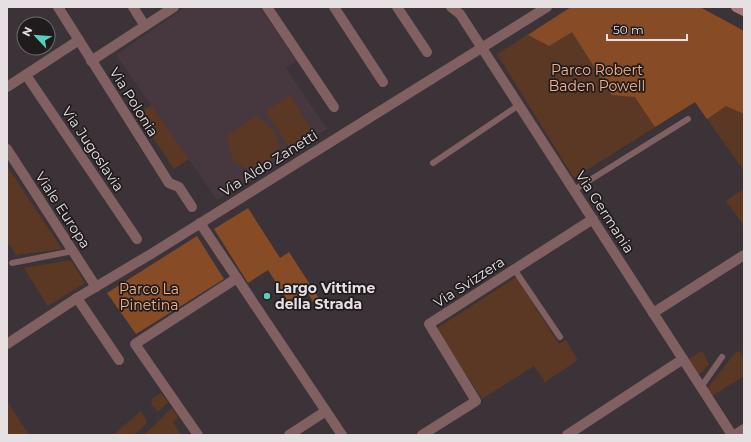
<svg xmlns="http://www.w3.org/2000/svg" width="751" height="442" font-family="Montserrat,sans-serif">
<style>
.built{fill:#473840}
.green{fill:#5b3824}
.forest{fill:#874c26}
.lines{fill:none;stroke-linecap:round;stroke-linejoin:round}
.lane{stroke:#806060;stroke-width:6}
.street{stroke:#806060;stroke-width:10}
.secondary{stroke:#a97777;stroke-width:10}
.poi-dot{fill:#58cec0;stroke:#201c1e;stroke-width:1.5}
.labels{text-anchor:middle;stroke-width:3.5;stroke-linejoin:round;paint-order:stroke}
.park-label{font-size:14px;fill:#f7b187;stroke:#201c1e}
.street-label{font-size:14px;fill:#e6e0e3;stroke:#201c1e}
.poi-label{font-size:14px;font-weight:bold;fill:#e6e0e3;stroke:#201c1e;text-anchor:start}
</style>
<rect width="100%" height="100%" fill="#3b3337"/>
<!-- built -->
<polygon class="built" points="186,7 260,7 296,60 286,68 327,129 217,200 116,55"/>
<!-- green -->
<g class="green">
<polygon points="571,7 700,7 744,31 744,171 695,102 574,178 497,54"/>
<polygon points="290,95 315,136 291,151 266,111"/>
<polygon points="151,105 189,159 174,169 137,114"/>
<polygon points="256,116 275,131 281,154 253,172 233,161 226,136"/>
<polygon points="7,166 62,249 16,255 7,242"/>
<polygon points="744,189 744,226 726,201"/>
<polygon points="71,260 85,283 48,306 24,268"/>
<polygon points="516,277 559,344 566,340 578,360 545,382 534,366 482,399 436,329"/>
<polygon points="702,351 709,364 703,371 696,376 687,360"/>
<polygon points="739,351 744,359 744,376 712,396 707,389 735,353"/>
<polygon points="161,393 168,402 158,412 151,404 152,399"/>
<polygon points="7,401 29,435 7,435"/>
<polygon points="172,408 178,417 173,422 181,435 144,435"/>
<path d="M141 411 147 422C135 438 132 435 113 435Z"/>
</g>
<!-- forest -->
<g class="forest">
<polygon points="571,7 700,7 744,31 744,114 726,106 707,119 695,102 655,127 635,97 612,95 572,32 549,46 528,35"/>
<polygon points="248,208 280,258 289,252 324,306 318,310 306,290 288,301 268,270 248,283 214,229"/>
<polygon points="197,236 224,279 136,334 107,293"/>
</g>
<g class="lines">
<!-- lane -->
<g class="lane">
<polyline points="433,163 519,105"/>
<polyline points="574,190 688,119"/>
<polyline points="12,263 73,251"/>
<polyline points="514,269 560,337"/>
<polyline points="701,387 722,357"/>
</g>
<!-- street -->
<g class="street">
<polyline points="58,7 169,183 179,187 192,207"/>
<polyline points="133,7 145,26"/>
<polyline points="267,7 334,107"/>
<polyline points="334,7 383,82"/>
<polyline points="397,7 427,52"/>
<polyline points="451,7 460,14 732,435"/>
<polyline points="91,61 174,7"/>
<polyline points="26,75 137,239"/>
<polyline points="7,87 79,40"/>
<polyline points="7,149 96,287"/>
<polyline points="200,223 342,435"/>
<polyline points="77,298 119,360"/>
<polyline points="653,313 744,255"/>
<polyline points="7,344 77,298 151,254 547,7"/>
<polyline points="198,435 135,344 237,278"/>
<polyline points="289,435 326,411"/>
<polyline points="422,435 476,401 429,324 593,219"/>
<polyline points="567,435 683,359"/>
<polyline points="735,435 744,429"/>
</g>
<!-- secondary -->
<polyline class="secondary" points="736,7 744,11"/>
</g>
<!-- markers -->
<circle class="poi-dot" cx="267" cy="296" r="4"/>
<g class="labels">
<!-- park labels -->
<g class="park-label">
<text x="597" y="75">Parco Robert<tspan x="597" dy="16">Baden Powell</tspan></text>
<text x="149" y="294">Parco La<tspan x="149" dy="16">Pinetina</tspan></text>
</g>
<!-- street labels -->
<g class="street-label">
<text transform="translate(134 102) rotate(58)" y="5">Via Polonia</text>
<text transform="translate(93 149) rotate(56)" y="5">Via Jugoslavia</text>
<text transform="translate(269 163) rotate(-32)" y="5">Via Aldo Zanetti</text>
<text transform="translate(63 210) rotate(57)" y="5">Viale Europa</text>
<text transform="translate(605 212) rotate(57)" y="5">Via Germania</text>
<text transform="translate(469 282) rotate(-33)" y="5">Via Svizzera</text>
</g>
<!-- poi labels -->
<g class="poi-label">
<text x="275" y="293">Largo Vittime<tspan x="275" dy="16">della Strada</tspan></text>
</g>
</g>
<!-- border -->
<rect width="751" height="442" fill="none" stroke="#e6e0e3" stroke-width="16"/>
<!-- north arrow -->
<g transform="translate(36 36) rotate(296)"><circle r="19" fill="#201c1e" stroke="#6f6a6d"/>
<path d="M0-3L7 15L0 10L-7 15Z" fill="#58cec0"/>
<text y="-6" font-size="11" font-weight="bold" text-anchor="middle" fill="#e6e0e3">N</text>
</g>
<!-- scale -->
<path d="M607 34v6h80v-6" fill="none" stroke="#e6e0e3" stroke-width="2"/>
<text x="613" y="34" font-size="12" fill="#e6e0e3" stroke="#201c1e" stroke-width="3" paint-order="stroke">50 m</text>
</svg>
